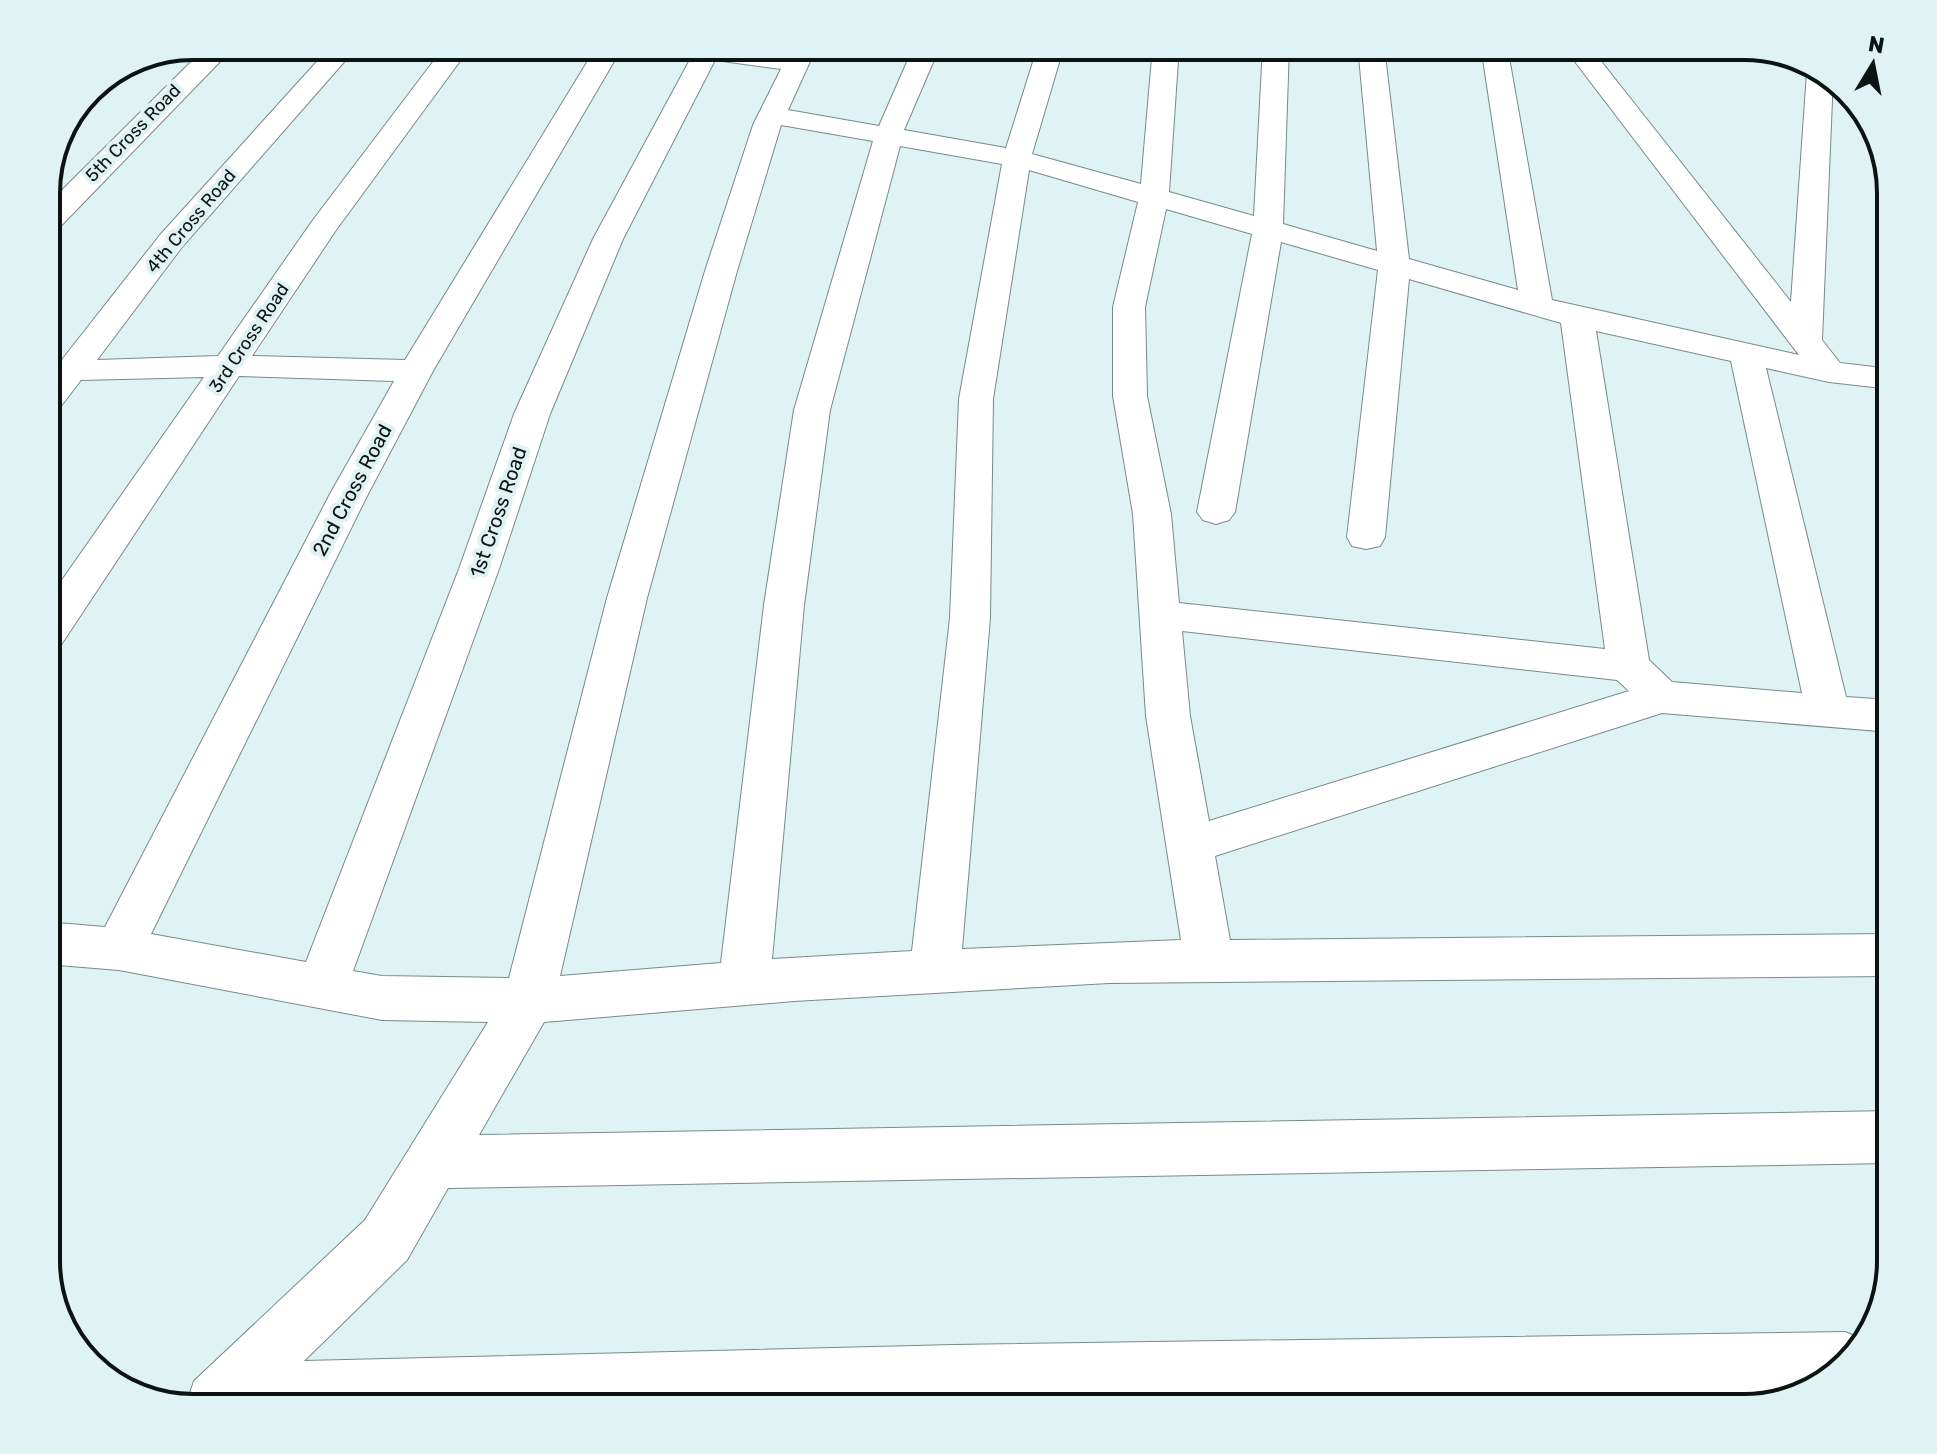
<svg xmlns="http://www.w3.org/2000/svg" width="1937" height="1454" font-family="Rubik,sans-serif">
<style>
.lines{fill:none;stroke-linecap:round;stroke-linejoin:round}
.minor-casing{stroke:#788a8b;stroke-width:2}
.minor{fill:#fff;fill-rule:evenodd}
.labels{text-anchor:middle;stroke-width:8;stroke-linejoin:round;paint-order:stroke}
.far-street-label{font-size:18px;fill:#0c1313;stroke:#dff2f4}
.street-label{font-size:20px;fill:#0c1313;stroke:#dff2f4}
.rim{fill:none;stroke:#0c1313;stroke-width:4}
</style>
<rect width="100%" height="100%" fill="#dff2f4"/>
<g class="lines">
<!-- minor casing -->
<g class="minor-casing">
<g id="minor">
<polygon points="207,46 235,46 57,230 46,233 46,206"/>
<path d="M331 46H358L182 247 97 360 218 356 313 220 445 46H471L336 230 252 356 405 360 597 46H623L433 371 368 494 151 934 306 962 459 569 514 414 593 239 692 56 662 51 658 46H727L788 54 791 46H817L788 110 879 126 914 46H940L904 130 1006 148 1038 46H1064L1032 154 1141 184 1153 46H1179L1169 192 1254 216 1263 46H1289L1283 224 1377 251 1358 46H1384L1409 259 1518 290 1481 46H1507L1552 300 1799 355 1563 46H1589L1791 302 1807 72 1810 68 1833 76 1822 340 1840 363 1891 369V389L1829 382 1766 368 1846 697 1891 700V732L1662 713 1215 856 1230 940 1891 934V976L1109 983 794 1001 544 1022 479 1135 1891 1111V1163L448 1188 407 1260 304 1361 954 1345 1845 1332 1864 1340 1860 1351 1808 1393 1802 1394 915 1408H193L186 1405 194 1381 365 1220 488 1022 382 1020 119 970 46 964V922L105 927 330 494 394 381 239 376 61 645 46 649V603L204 377 81 380 58 410 46 413V362L61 361 160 235ZM715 60 781 69 753 125 705 271 607 598 509 978 382 976 353 971 499 569 550 414 623 239ZM781 125 873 141 794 410 764 605 721 963 560 976 647 598 737 271ZM900 146 1002 164 959 399 950 618 912 951 772 959 804 605 830 410ZM1029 170 1138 202 1113 307V396L1133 514 1146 716 1181 940 962 949 990 618 993 399ZM1166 209 1252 234 1197 512 1203 520 1216 524 1229 520 1235 512 1281 242 1378 270 1347 537 1352 546 1366 549 1380 546 1385 537 1409 279 1561 323 1605 649 1179 603 1171 514 1147 396 1145 307ZM1596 331 1731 361 1802 693 1672 682 1649 660ZM1182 631 1617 680 1629 691 1209 821 1190 716Z"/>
<path d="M1712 46H1744L1770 55C1755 62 1732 55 1716 51Z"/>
</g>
</g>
<!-- minor -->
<use href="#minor" class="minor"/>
</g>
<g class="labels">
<!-- far-street labels -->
<g class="far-street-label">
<text transform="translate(133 133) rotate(-46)" y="6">5th Cross Road</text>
<text transform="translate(191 221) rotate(-50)" y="6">4th Cross Road</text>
<text transform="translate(249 338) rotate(-56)" y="6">3rd Cross Road</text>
</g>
<!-- street labels -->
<g class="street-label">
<text transform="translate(352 490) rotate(-62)" y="7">2nd Cross Road</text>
<text transform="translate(498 512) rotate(-71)" y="7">1st Cross Road</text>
</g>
</g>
<!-- crop -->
<path d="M0 0H1937V1454H0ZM193 60H1744A133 133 0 0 1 1877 193V1261A133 133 0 0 1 1744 1394H193A133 133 0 0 1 60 1261V193A133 133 0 0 1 193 60Z" fill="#dff2f4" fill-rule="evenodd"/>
<path class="rim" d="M193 60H1744A133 133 0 0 1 1877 193V1261A133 133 0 0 1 1744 1394H193A133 133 0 0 1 60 1261V193A133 133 0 0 1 193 60Z"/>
<!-- north arrow -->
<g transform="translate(1873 64) rotate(10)" stroke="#dff2f4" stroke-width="6" paint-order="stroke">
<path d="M0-6L14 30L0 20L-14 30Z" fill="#0c1313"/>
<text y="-12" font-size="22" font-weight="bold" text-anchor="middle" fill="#0c1313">N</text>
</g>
</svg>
